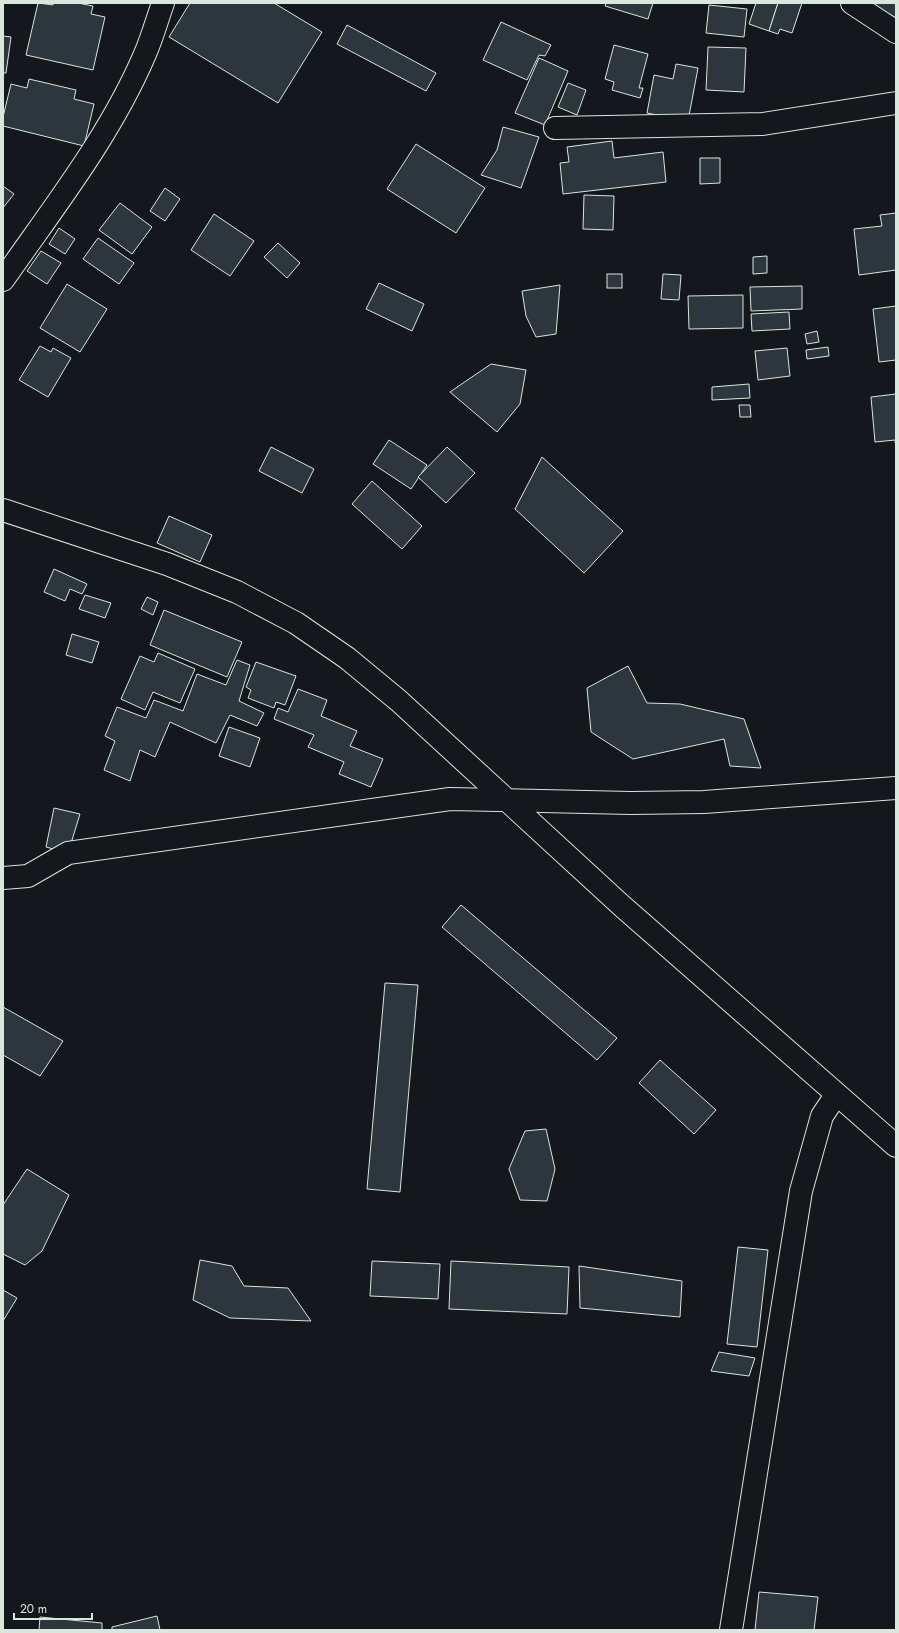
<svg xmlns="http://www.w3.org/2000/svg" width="899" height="1633" font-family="Jost,sans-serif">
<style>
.building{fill:#2c363c;stroke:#d8e6dc}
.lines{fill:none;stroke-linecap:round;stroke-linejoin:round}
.minor-casing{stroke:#d8e6dc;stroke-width:24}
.minor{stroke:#14181c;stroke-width:22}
</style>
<rect width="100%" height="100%" fill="#14181c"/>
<!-- building -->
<g class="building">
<polygon points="38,3 53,5 53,3 78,3 93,6 91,14 105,17 93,70 26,55"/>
<polygon points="190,3 274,3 322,32 278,103 169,37"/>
<polygon points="606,3 653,3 648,19 605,6"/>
<polygon points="756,3 778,3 769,31 749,24"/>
<polygon points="778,3 802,3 792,33 780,29 778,34 769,31"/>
<polygon points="870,3 896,3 896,18"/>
<polygon points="709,5 747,9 744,37 706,33"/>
<polygon points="501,22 551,45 545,56 539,55 527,80 483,60"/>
<polygon points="347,25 436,73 426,91 337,44"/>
<polygon points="3,36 11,37 6,73 3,73"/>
<polygon points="614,45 648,54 639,88 643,88 640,98 612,90 614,82 605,79"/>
<polygon points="708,47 746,48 744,92 706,90"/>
<polygon points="539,58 568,71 545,125 515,113"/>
<polygon points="676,64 698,68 688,121 647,113 654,75 673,79"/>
<polygon points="29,79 76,90 74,99 94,104 84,146 3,126 3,117 11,84 27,88"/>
<polygon points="568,83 586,90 577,115 558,107"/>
<polygon points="503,127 539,137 521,188 481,175 497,150"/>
<polygon points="612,141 614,158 663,152 666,182 563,194 560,163 569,162 567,147"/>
<polygon points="416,144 485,188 456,233 387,189"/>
<polygon points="700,158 720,158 720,183 700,184"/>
<polygon points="3,186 14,194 3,208"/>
<polygon points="165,188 180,199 165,221 150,211"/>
<polygon points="584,195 614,196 613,230 583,229"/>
<polygon points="120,203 152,227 132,254 99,230"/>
<polygon points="896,213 896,270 859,275 854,229 882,226 880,215"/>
<polygon points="214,214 254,241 230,276 191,250"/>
<polygon points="59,228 75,239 65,254 49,244"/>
<polygon points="98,238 134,263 119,284 83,259"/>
<polygon points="278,243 300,263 287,278 264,257"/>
<polygon points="41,251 61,263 47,284 27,271"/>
<polygon points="767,256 767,273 753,274 753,257"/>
<rect x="607" y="274" width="15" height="14"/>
<polygon points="663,274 681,275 679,300 661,299"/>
<polygon points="379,283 424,304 412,331 366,309"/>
<polygon points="67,284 107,309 80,352 40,328"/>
<polygon points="560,285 556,334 536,337 526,316 522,291"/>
<polygon points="802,286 802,309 751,311 750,287"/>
<polygon points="743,295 743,328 689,329 688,296"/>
<polygon points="896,306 896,360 879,362 873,309"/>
<polygon points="789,312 790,329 752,331 751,314"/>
<polygon points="817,331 819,342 807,344 805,334"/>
<polygon points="40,346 51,352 53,348 71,358 48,397 19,380"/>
<polygon points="828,347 829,356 807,359 806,350"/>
<polygon points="787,348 790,376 758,380 755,351"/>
<polygon points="491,364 526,370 520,404 497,432 450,392"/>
<polygon points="749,384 750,398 712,400 712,387"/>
<polygon points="896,394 896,449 895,440 875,442 871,397"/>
<polygon points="739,405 750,405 751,417 740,417"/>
<polygon points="389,440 427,465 411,489 373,464"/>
<polygon points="271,447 314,469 302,493 259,471"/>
<polygon points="447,447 475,473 446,503 418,477"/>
<polygon points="542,457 623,531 584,573 515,509"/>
<polygon points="372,481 422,526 402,549 352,504"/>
<polygon points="169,516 212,535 200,562 157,543"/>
<polygon points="54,569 87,584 82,594 70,589 65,601 44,592"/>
<polygon points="85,595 111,603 105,618 79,609"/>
<polygon points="147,597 158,602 153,615 141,609"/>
<polygon points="164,610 242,642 227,677 150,645"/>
<polygon points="72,634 99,642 92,663 66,655"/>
<polygon points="158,653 195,669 180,703 153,692 145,710 121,699 140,656 154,662"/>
<polygon points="237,660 250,665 239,701 264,713 257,726 230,715 216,743 170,722 155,757 140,750 130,781 104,770 115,741 105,736 117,707 146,718 154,700 183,711 197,674 226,685"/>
<polygon points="256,662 296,676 285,705 276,702 274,708 248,698 251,690 246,687"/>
<polygon points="628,666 647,703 680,704 744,719 761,768 730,766 724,739 633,759 591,732 587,688"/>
<polygon points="298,689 327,700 321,716 357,731 350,746 383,759 371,787 339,774 344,762 308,747 314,735 274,719 278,708 288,712"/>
<polygon points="229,727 260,738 250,767 219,756"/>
<polygon points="54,808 80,814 68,853 46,847"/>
<polygon points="461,905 617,1038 597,1060 442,927"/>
<polygon points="385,983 418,985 400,1192 367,1189"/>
<polygon points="3,1007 63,1041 40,1076 3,1055"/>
<polygon points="660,1060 716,1110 694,1134 639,1083"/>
<polygon points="546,1129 555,1169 547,1201 520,1200 509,1169 525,1131"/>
<polygon points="27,1169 69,1195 42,1251 25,1265 3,1254 3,1205"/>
<polygon points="738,1247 768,1250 757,1347 727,1344"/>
<polygon points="200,1260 232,1266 244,1286 288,1288 311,1321 230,1318 193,1300"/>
<polygon points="372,1261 440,1264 438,1299 370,1296"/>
<polygon points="451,1261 569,1267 567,1314 449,1309"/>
<polygon points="579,1266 682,1281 680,1317 580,1308"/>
<polygon points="3,1290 17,1298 3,1321"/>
<polygon points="719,1352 755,1358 749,1376 711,1371"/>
<polygon points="759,1592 818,1597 814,1630 755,1630"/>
<polygon points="157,1616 160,1630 112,1630 112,1627"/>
<polygon points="40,1617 102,1623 102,1630 39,1630"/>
</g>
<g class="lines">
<!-- minor casing -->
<g class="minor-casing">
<g id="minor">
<polyline points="852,3 896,32"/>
<polyline points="555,128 763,124 896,103"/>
<path d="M3 280C53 208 110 136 145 54 152 38 157 20 163 3"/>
<polyline points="3,510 167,564 237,592 296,623 347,658 399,701 622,906 896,1146"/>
<polyline points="3,878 28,876 68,853 450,799 631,803 704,802 896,788"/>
<polyline points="731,1630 801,1191 822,1116 836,1095"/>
</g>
</g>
<!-- minor -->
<use href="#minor" class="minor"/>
</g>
<!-- border -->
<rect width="899" height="1633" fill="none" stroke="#d8e6dc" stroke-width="8"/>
<!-- scale -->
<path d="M14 1613v6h78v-6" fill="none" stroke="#d8e6dc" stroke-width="2"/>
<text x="20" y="1613" font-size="12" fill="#d8e6dc" stroke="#14181c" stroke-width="3" paint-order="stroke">20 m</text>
</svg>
